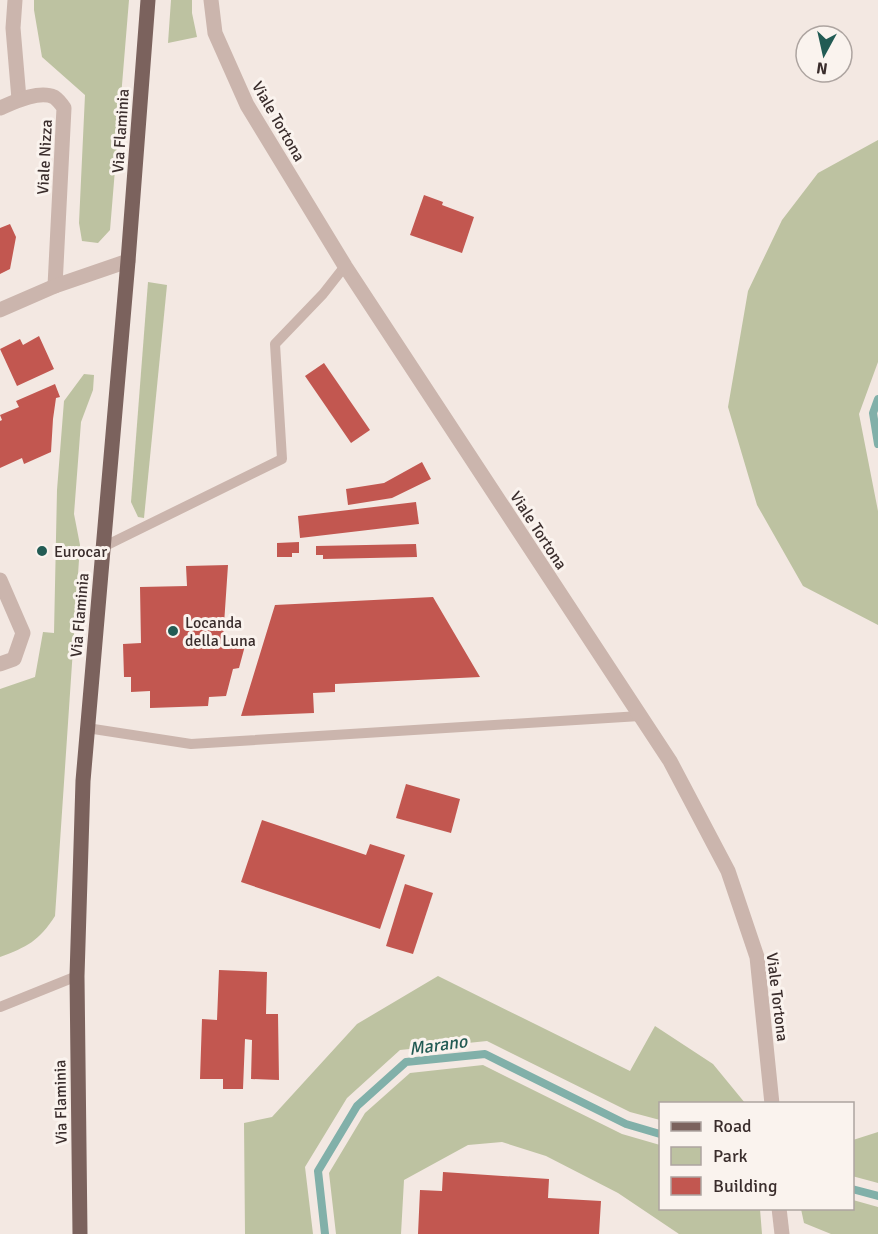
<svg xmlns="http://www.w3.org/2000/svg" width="878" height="1234" font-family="Signika,sans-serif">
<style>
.green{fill:#bdc2a1}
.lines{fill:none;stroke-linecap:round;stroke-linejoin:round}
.stream{stroke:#81b0a9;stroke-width:8}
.building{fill:#c25750}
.lane{stroke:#cbb5ad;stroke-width:10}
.street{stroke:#cbb5ad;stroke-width:15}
.primary{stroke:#7b625d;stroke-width:15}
.poi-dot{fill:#225b54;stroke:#faf3ee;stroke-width:2}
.labels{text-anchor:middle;stroke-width:6;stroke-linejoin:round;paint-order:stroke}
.street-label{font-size:16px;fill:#3a2d2c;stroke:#faf3ee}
.poi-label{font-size:16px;fill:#3a2d2c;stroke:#faf3ee;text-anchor:start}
.water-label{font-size:18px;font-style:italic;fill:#225b54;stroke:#faf3ee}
</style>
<rect width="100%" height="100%" fill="#f3e8e2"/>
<!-- green -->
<g class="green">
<polygon points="34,0 129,0 110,230 98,243 82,241 79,223 85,95 42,57 34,10"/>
<polygon points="171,0 192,0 192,13 197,37 168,43"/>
<polygon points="878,140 878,362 859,414 878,511 878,625 803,586 757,505 728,407 748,291 782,220 818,173"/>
<polygon points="148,282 167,285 144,518 138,517 131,502"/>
<path d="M84 374 94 375 93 390 81 422 74 514 80 545 55 916C39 941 27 947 0 957V689L35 677 43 632 54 633 57 490 64 401Z"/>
<polygon points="438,976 630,1071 655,1026 713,1064 745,1103 660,1104 660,1120 630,1112 487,1041 400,1050 347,1098 305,1167 313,1234 245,1234 244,1123 272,1117 357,1024"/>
<polygon points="483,1065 622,1134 660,1145 660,1208 760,1209 762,1234 679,1234 618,1193 546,1156 502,1142 468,1145 404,1180 401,1234 336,1234 329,1173 365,1113 410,1073"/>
<polygon points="878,1132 878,1183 852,1176 853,1140"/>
<polygon points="853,1200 878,1207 878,1234 831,1234 804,1223 801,1209 852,1208"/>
</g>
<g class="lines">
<!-- stream -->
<g class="stream">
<polyline points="878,399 873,413 878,444"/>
<polyline points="852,1189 878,1196"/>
<polyline points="325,1234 318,1171 357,1106 406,1062 485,1054 626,1124 660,1134"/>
</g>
</g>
<!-- building -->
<g class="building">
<polygon points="424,195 443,202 442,205 474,217 462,253 410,235"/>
<polygon points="10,224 16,237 10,269 0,274 0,228"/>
<polygon points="39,336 54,369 17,386 0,349 20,339 23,345"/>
<polygon points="324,363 370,430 351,443 305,376"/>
<polygon points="55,384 60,397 56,398 53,419 51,452 24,464 22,458 0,468 0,421 2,420 0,415 19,407 16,401"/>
<polygon points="422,462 431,479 392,498 348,505 346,489 384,483"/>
<polygon points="416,502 419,524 300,538 298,516"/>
<polygon points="299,542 299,553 292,553 292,557 277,557 277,543"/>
<polygon points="416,544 417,557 323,559 323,555 316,555 316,546"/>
<polygon points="228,565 223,639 246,642 239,668 233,669 226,696 209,697 208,706 150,708 150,691 131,692 131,677 124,677 123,644 141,643 140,587 187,586 186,566"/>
<polygon points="433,597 480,677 335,684 335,692 313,693 314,713 241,716 275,605"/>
<polygon points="406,784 460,799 451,833 396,818"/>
<polygon points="262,820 366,855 370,844 405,855 380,929 241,882"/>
<polygon points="405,884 433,893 413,954 386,946"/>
<polygon points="219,970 267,972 266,1014 278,1014 279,1080 251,1079 252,1040 245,1039 243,1089 223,1089 223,1079 200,1079 202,1019 217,1020"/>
<polygon points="443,1172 549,1179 548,1198 601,1201 599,1234 418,1234 420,1190 442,1191"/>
</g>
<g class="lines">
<!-- lane -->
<g class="lane">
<polyline points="103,547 282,459 275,344 323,294 345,266"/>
<polyline points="87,728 191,744 640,716"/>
<polyline points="0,1007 77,976"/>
</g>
<!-- street -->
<g class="street">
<polyline points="15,0 13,28 19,99"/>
<polyline points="211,0 215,33 247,105 345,266 670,761 728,871 757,957 772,1104"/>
<path d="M0 108C14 102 39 90 54 97 57 99 62 105 64 108L55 286"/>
<polyline points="0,310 55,286 128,261"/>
<polyline points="0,580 23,633 14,659 0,664"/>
<polyline points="779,1208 782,1234"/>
</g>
<!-- primary -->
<polyline class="primary" points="80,1234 77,976 83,781 128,261 148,0"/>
</g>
<!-- markers -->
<g class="poi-dot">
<circle cx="42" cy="551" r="6"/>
<circle cx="173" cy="631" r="6"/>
</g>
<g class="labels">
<!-- street labels -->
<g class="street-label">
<text transform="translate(279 121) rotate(60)" y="6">Viale Tortona</text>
<text transform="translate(120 131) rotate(-86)" y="6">Via Flaminia</text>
<text transform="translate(44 157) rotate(-87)" y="6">Viale Nizza</text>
<text transform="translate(539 530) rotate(57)" y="6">Viale Tortona</text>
<text transform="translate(79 615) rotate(-85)" y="6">Via Flaminia</text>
<text transform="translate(778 997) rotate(83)" y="6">Viale Tortona</text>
<text transform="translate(60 1102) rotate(-91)" y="6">Via Flaminia</text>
</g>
<!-- poi labels -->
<g class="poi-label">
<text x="54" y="557">Eurocar</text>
<text x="185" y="628">Locanda<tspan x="185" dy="18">della Luna</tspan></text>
</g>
<!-- water labels -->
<g class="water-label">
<text transform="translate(438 1045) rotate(-8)" y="6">Marano</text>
</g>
</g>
<!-- legend -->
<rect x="659" y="1102" width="195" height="108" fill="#faf3ee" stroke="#ada4a0" stroke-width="1.5"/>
<rect x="671" y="1122" width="30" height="9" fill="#7b625d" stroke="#ada4a0" stroke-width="1.5"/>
<text x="713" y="1132" font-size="18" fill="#3a2d2c">Road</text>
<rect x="671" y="1147" width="30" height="18" fill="#bdc2a1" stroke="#ada4a0" stroke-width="1.5"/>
<text x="713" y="1162" font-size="18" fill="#3a2d2c">Park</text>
<rect x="671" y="1177" width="30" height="18" fill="#c25750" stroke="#ada4a0" stroke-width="1.5"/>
<text x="713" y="1192" font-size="18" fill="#3a2d2c">Building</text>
<!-- north arrow -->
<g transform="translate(824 54) rotate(188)"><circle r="28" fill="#faf3ee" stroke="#ada4a0" stroke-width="1.5"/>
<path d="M0-4.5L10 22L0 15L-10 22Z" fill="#225b54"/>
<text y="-9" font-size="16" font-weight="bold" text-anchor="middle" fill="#3a2d2c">N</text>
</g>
</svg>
